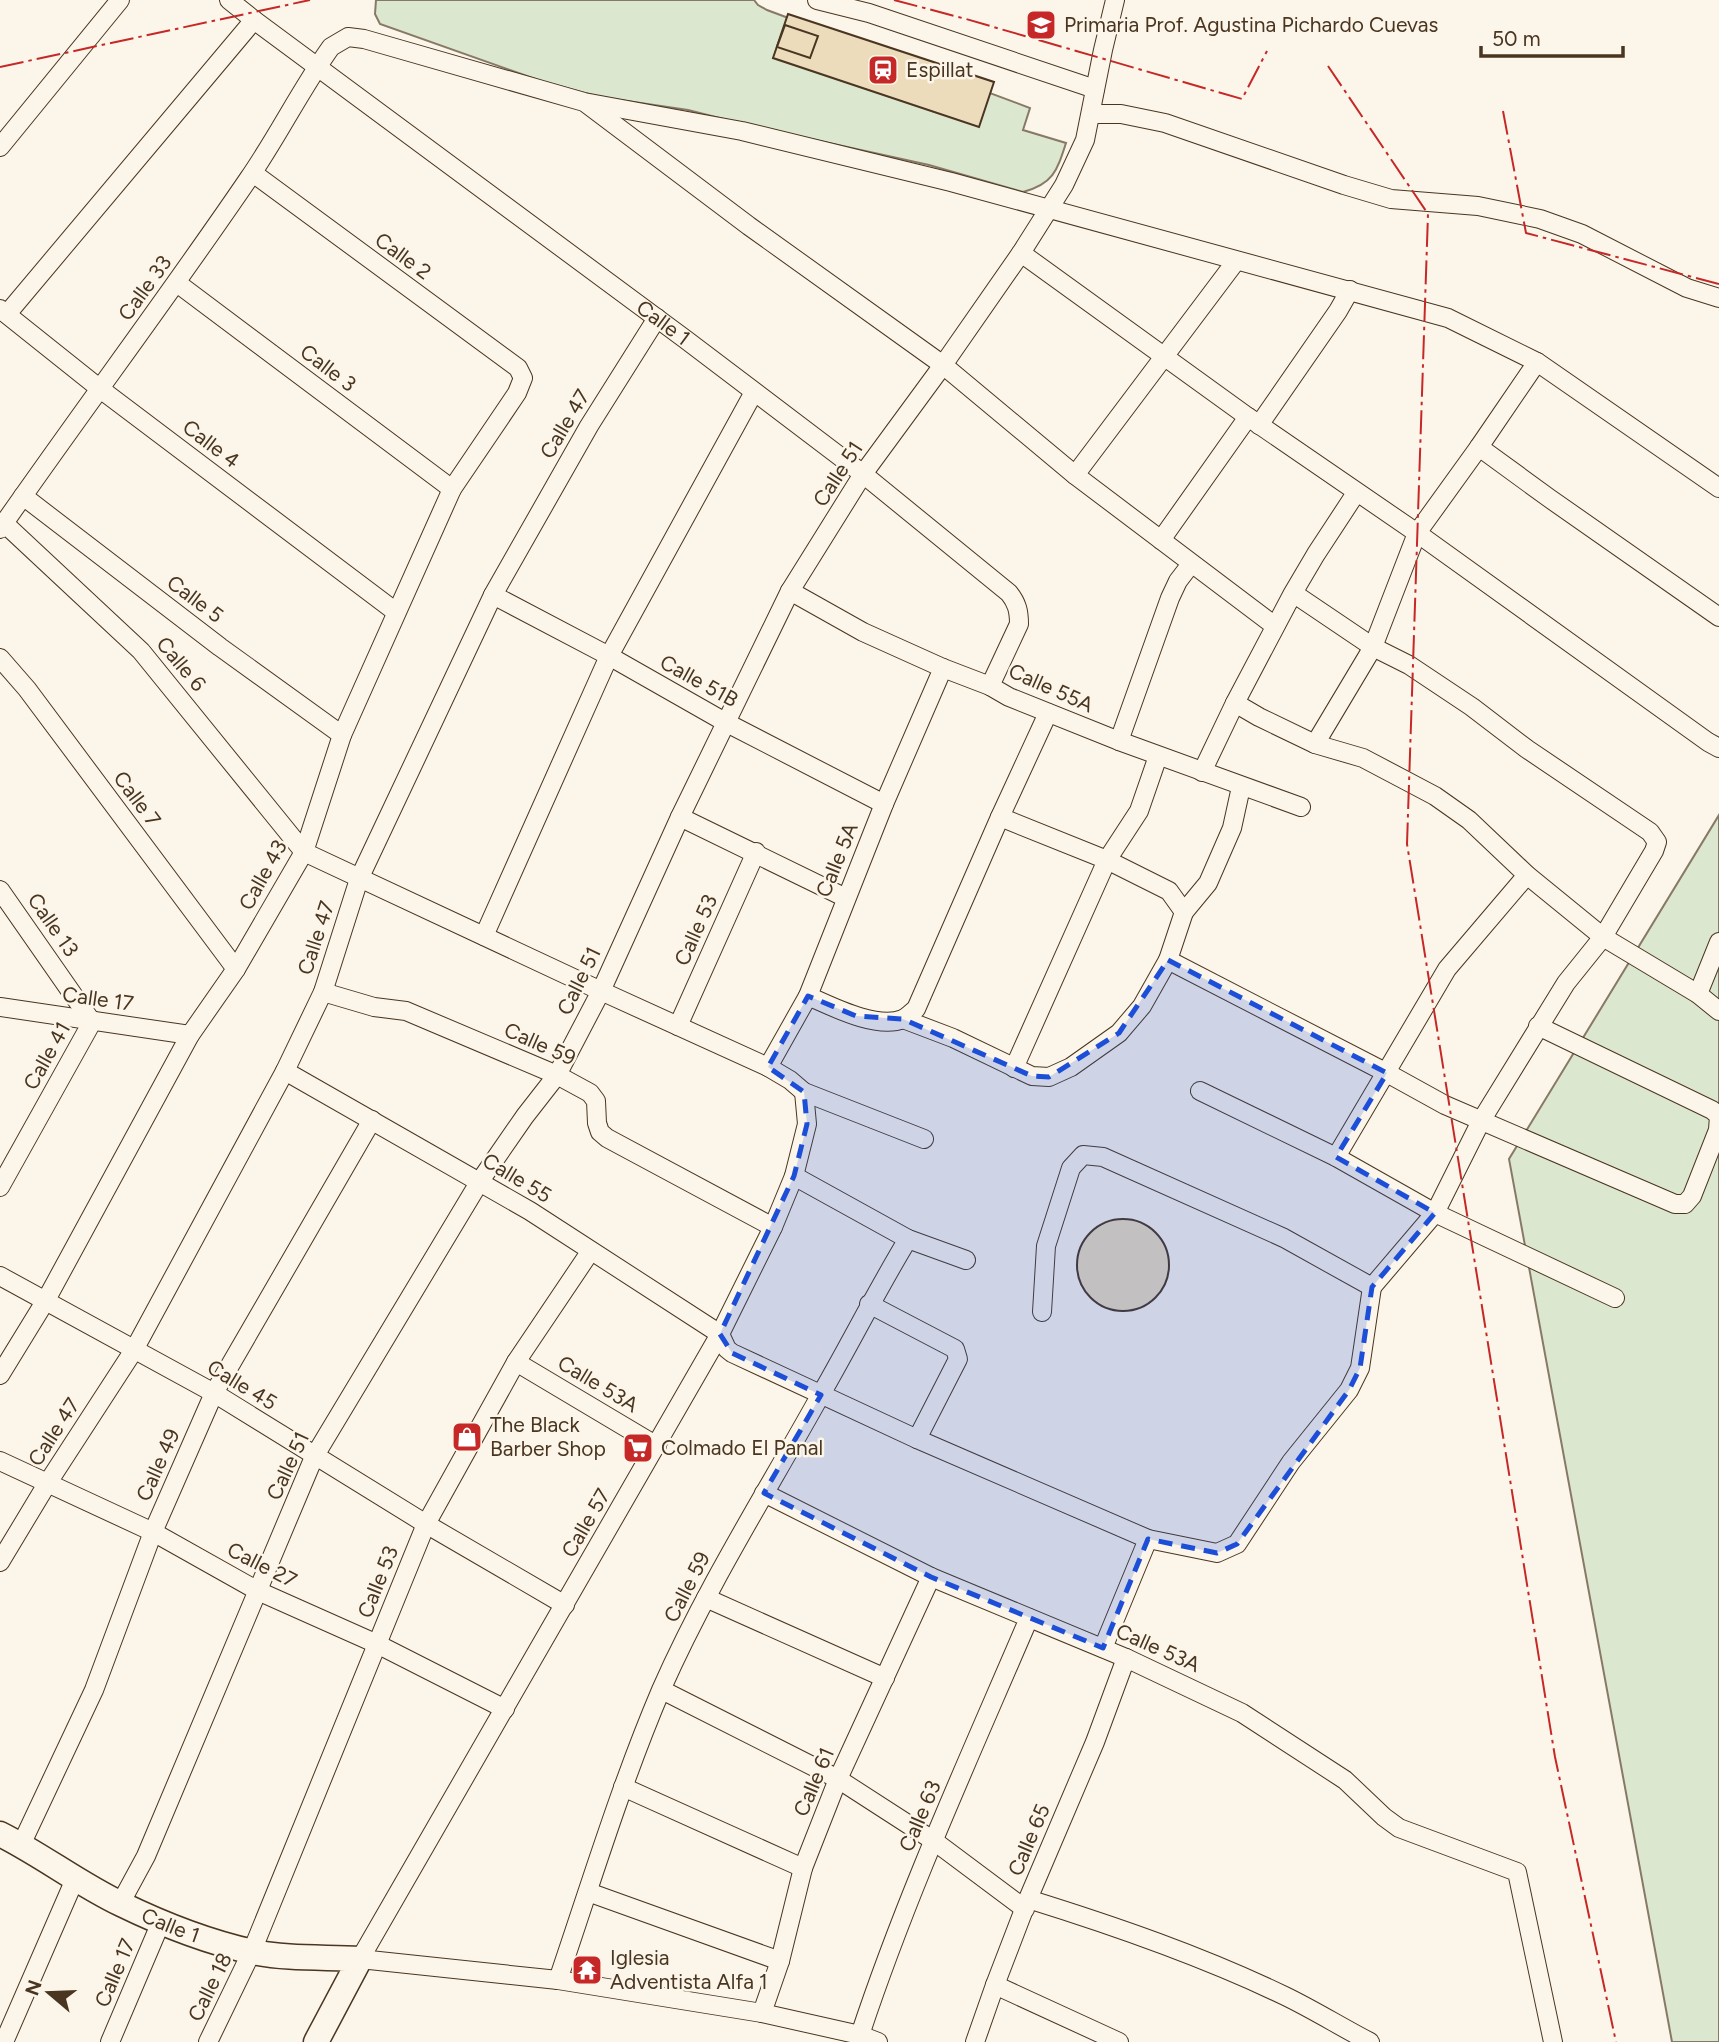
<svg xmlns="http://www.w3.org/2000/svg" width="1719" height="2042" font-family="Figtree,sans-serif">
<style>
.green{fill:#dce7d0;stroke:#887966;stroke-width:2}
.building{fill:#ecdcbc;stroke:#4a3520;stroke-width:2}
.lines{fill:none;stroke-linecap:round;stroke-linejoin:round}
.street-casing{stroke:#4a3520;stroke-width:20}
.secondary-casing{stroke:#4a3520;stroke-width:27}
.street{stroke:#fbf6e9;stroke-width:18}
.secondary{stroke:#fbf6e9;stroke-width:24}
.power{stroke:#c62828;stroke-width:2;stroke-dasharray:24 5 3.5 5;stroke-linecap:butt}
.marked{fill:#1d4ed8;fill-opacity:0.2;stroke:#1d4ed8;stroke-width:5;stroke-dasharray:14 9;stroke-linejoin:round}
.labels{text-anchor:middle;stroke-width:5;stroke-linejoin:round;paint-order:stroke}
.poi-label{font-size:21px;fill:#4a3520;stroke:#fbf6e9;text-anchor:start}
.street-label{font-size:21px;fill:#4a3520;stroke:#fbf6e9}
</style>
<rect width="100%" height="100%" fill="#fbf6e9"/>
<!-- green -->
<g class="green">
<path d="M376 0H754L758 5 767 10 1030 108 1023 130 1066 143C1057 171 1053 184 1023 192L929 165 747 125 688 110 600 97 544 82 380 24 375 14Z"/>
<polygon points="1719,815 1719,2042 1672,2042 1509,1159"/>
</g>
<!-- building -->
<g class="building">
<polygon points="788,14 994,82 979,127 773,58"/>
<polygon points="785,25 818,36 810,58 777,47"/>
<circle cx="1123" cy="1265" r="46"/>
</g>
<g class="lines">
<!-- street casing -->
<g class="street-casing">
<g id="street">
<path id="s1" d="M229 0 254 20 685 339 863 474 1009 593C1017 603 1019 611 1019 624L990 686"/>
<polyline points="817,0 869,13 1095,89"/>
<polyline points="587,104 749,226 943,365 1075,475 1275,626"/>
<polyline points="1091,114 1121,114 1165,123 1344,185 1391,199 1478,206 1540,219 1582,234 1687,288 1719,298"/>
<polyline points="0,147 120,0"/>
<polyline points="1021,253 1248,417 1417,533 1708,742 1719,748"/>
<polyline points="177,283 452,489"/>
<polyline points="0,309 99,388 396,612"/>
<polyline points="7,314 254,20"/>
<polyline points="1259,425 1338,311 1350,290"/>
<polyline points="1479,447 1549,498 1719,617"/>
<polyline points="1075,475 1236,261"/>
<polyline points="23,496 220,647 342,735"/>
<polyline points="4,523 141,651 304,852 601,991 768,1067 790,1080 804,1092 924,1139"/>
<path d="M0 529C82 411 168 297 249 178 278 136 301 89 331 47L348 37 364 39 584 102 742 131 951 182 1448 318 1537 362 1719 488"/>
<polyline points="1161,540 1248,417"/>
<polyline points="790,591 863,632 943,668 990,686 1009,697 1119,741 1301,807"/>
<polyline points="1293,593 1373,647 1409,665 1472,707 1527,749 1650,832 1657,842 1654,851 1603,937 1527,875 1469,820 1435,796 1363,758 1315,744 1259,717 1235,703 1293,593 1316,554 1356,493"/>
<polyline points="493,595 609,656 725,722 884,804"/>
<polyline points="0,658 27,689 236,969"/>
<polyline points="1119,741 1170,598 1178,581 1191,564"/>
<polyline points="1315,744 1373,647 1417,533 1479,447 1537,362"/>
<polyline points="1202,772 1235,703"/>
<polyline points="680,817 846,898"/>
<polyline points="1000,817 1107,860 1169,891 1184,912 1168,960 1387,1073 1445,1105 1675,1204 1685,1204 1692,1196 1718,1130 1719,1116 1712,1110 1538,1026"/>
<polyline points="0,890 92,1022 0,1187"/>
<polyline points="1184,912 1208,883 1232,828 1241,787"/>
<polyline points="484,936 609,656 754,392"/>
<polyline points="323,992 374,1007 406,1011 557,1075 590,1093 596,1101 597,1123 600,1132 607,1138 773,1227"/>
<polyline points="1698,994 1719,942"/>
<path d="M808 996C831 1006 877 1030 903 1019 907 1017 912 1012 916 1009L1000 817 1048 713"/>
<polyline points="0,1007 190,1035"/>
<polyline points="903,1019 953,1038 1032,1076 1049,1077 1071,1067 1119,1033 1142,1006 1168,960"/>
<polyline points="678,1026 756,852"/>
<polyline points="768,1067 808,996 884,804 943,668"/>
<polyline points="1014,1068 1107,860 1139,811 1158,756"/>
<polyline points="285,1071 530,1211 720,1334 727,1349 732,1353 917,1439 1148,1539 1217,1553 1237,1544 1291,1462 1349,1390 1360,1368 1372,1287"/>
<polyline points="1200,1091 1336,1157 1435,1213 1615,1298"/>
<polyline points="804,1092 807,1124 794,1176 773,1227 720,1334 360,1959 558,1980 762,2013 860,2035 878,2042"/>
<polyline points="1336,1157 1447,969 1527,875"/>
<polyline points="794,1176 908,1239 966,1260"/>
<polyline points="0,1276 214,1393 426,1524 565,1605"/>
<polyline points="869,1304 955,1349 958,1359 917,1439"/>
<polyline points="1042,1312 1046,1246 1071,1168 1083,1155 1103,1157 1284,1238 1372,1287 1435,1213 1481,1121 1566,983 1603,937 1698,994 1719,1011"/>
<polyline points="516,1362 657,1446"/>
<polyline points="0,1375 46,1300 190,1035 236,969 304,852 342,735 452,489 517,393 523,378 518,368 253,173"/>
<polyline points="0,1461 153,1532 258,1591 377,1644 505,1709"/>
<polyline points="764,1493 931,1577 1126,1658 1242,1713 1345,1780 1384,1817 1399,1828 1517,1872 1553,2042"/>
<polyline points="0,1562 47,1484 134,1350 285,1071 323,992 359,879 493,595 589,426 657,318"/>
<polyline points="706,1598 885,1678"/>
<polyline points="1103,1648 1148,1539"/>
<polyline points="662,1690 838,1779 934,1841 1025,1909"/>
<polyline points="623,1787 803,1868"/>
<polyline points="21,1845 94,1690 153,1532 214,1393 372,1120"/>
<polyline points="588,1892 780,1961"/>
<path d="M1028 1899C1115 1926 1202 1956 1285 1996 1314 2010 1341 2027 1370 2042"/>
<polyline points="120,1904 146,1856 314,1457 480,1181 525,1116 557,1075 601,991 680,817 790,591 863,474 943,365 1021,253 1064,185 1085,140 1103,50 1115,0"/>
<path d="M558 1980C591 1883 621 1784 661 1690 706 1588 766 1493 820 1396 850 1344 877 1290 908 1239"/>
<polyline points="995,1985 1119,2042"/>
<polyline points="762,2013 780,1961 803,1868 838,1779 931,1577"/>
<path d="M860 2035C907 1893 970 1756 1029 1618"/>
<polyline points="4,2042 75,1879"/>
<polyline points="110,2042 161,1922"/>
<polyline points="208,2042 252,1951 426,1524 516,1362 590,1252"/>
<polyline points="975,2042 995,1985 1028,1899 1095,1742 1126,1658"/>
</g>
</g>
<!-- secondary casing -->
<g class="secondary-casing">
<g id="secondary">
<path id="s2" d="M0 1834C42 1855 79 1884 121 1904 162 1924 208 1942 253 1952 287 1959 325 1957 360 1959L316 2042"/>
</g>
</g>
<!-- street -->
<use href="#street" class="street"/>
<!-- secondary -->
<use href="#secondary" class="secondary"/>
<!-- power -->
<g class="power">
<polyline points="894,0 966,19 1242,99 1267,51"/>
<polyline points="1328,66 1428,214 1407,844 1555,1757 1616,2042"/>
<polyline points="0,67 310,0"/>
<polyline points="1503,111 1526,233 1719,284"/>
</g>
</g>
<!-- marked area -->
<path class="marked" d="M1168 960 1387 1073 1336 1157 1435 1213 1372 1287 1360 1368 1349 1390 1237 1544 1217 1553 1148 1539 1103 1648 931 1577 764 1493 821 1395 732 1353 720 1334 794 1176 807 1124 804 1092 768 1067 808 996 856 1016 903 1019 1032 1076 1049 1077 1119 1033Z"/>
<!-- icons -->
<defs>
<g id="school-square" transform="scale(1.575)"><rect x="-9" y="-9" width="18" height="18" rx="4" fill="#c62828" stroke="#fbf6e9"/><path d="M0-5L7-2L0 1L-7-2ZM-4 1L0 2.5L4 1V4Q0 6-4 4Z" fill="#fff"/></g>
<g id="station-square" transform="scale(1.575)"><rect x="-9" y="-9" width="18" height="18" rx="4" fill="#c62828" stroke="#fbf6e9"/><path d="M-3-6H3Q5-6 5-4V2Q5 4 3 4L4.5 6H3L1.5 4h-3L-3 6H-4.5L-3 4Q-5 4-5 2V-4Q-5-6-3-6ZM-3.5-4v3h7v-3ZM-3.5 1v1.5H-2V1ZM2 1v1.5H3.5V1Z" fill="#fff"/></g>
<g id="shop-square" transform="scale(1.575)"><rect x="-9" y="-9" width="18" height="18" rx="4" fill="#c62828" stroke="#fbf6e9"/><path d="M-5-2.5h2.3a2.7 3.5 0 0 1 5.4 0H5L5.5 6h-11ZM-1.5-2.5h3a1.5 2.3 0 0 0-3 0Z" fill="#fff"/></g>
<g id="supermarket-square" transform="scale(1.575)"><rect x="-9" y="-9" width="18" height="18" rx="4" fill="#c62828" stroke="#fbf6e9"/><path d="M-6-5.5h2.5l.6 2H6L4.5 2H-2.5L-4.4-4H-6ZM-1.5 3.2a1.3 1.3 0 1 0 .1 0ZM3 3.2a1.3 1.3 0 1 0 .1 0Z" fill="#fff"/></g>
<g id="temple-square" transform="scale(1.575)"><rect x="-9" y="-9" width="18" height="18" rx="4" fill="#c62828" stroke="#fbf6e9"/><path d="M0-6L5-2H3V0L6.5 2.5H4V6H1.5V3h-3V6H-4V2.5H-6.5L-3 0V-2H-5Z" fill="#fff"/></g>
</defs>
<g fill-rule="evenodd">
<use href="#school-square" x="1041" y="25"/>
<use href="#station-square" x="883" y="70"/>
<use href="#shop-square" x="467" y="1437"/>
<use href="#supermarket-square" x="638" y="1448"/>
<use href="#temple-square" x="587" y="1970"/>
</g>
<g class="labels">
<!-- poi labels -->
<g class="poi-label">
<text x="1064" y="32">Primaria Prof. Agustina Pichardo Cuevas</text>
<text x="906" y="77">Espillat</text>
<text x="490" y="1432">The Black<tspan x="490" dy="24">Barber Shop</tspan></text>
<text x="661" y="1455">Colmado El Panal</text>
<text x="610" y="1965">Iglesia<tspan x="610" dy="24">Adventista Alfa 1</tspan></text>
</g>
<!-- street labels -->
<g class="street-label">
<text transform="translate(403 256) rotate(36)" y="7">Calle 2</text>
<text transform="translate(145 288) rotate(-54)" y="7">Calle 33</text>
<text dy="7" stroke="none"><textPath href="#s1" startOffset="541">Calle 1</textPath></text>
<text transform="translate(328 368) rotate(37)" y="7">Calle 3</text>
<text transform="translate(565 424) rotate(-59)" y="7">Calle 47</text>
<text transform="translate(211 444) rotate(37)" y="7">Calle 4</text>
<text transform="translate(838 474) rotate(-57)" y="7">Calle 51</text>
<text transform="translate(195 599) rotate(37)" y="7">Calle 5</text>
<text transform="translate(181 664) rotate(50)" y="7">Calle 6</text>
<text transform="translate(699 681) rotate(29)" y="7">Calle 51B</text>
<text transform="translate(1051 688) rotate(24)" y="7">Calle 55A</text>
<text transform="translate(137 799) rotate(53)" y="7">Calle 7</text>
<text transform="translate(837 860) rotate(-68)" y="7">Calle 5A</text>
<text transform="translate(263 875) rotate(-61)" y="7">Calle 43</text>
<text transform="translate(53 925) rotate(55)" y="7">Calle 13</text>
<text transform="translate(696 930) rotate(-66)" y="7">Calle 53</text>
<text transform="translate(316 938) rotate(-72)" y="7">Calle 47</text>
<text transform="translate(579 981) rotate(-64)" y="7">Calle 51</text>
<text transform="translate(98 999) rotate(8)" y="7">Calle 17</text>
<text transform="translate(540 1044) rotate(24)" y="7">Calle 59</text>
<text transform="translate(47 1056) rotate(-61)" y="7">Calle 41</text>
<text transform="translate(517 1178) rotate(31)" y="7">Calle 55</text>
<text transform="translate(598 1384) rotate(31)" y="7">Calle 53A</text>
<text transform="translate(242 1385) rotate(31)" y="7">Calle 45</text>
<text transform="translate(54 1432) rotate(-57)" y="7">Calle 47</text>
<text transform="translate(158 1465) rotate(-66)" y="7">Calle 49</text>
<text transform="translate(288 1466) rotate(-65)" y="7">Calle 51</text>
<text transform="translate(586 1523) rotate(-60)" y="7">Calle 57</text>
<text transform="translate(262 1565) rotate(27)" y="7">Calle 27</text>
<text transform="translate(378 1582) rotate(-68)" y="7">Calle 53</text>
<text transform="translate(687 1587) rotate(-63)" y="7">Calle 59</text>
<text transform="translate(1158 1648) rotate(24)" y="7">Calle 53A</text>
<text transform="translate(814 1782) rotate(-67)" y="7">Calle 61</text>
<text transform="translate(920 1816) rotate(-67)" y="7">Calle 63</text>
<text transform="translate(1029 1840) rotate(-67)" y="7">Calle 65</text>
<text dy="7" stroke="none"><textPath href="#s2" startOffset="194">Calle 1</textPath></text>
<text transform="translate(115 1973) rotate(-67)" y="7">Calle 17</text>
<text transform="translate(210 1987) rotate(-64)" y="7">Calle 18</text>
</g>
</g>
<!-- north arrow -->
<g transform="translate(49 1993) rotate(289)" stroke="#fbf6e9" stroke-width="5" paint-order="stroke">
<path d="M0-5L12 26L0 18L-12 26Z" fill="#4a3520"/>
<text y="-10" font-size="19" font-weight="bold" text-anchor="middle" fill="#4a3520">N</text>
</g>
<!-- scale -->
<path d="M1481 46v10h142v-10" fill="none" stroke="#4a3520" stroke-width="3.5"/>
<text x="1492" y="46" font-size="21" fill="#4a3520" stroke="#fbf6e9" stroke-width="5" paint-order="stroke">50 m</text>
</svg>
